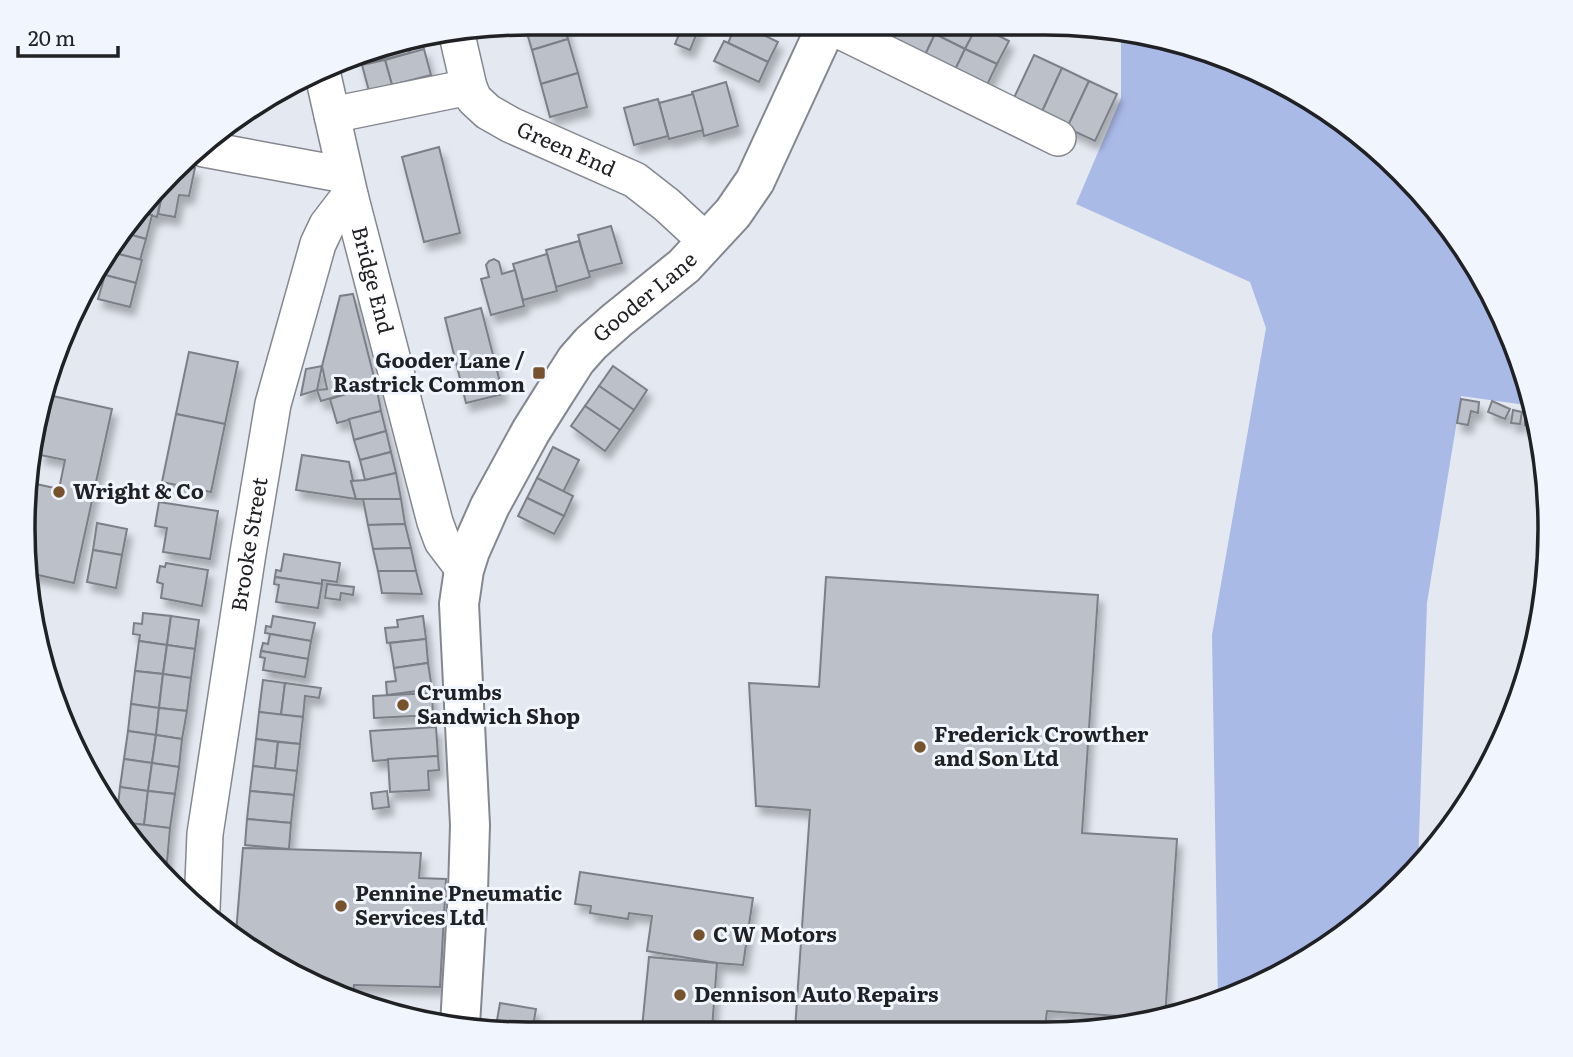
<svg xmlns="http://www.w3.org/2000/svg" width="1573" height="1057" font-family="Literata,serif">
<style>
.green{fill:#aabae7}
.building{fill:#bcc0c9;stroke:#7c7f87;stroke-width:2;filter:url(#shadow)}
.lines{fill:none;stroke-linecap:round;stroke-linejoin:round}
.minor-casing{stroke:#84878f;stroke-width:38}
.tertiary-casing{stroke:#84878f;stroke-width:42}
.minor{stroke:#fff;stroke-width:35}
.tertiary{stroke:#fff;stroke-width:38}
.poi-dot{fill:#76532c;stroke:#f1f5fe;stroke-width:2.5}
.labels{text-anchor:middle;stroke-width:6;stroke-linejoin:round;paint-order:stroke}
.street-label{font-size:21px;fill:#202125;stroke:#f1f5fe}
.poi-label{font-size:21px;font-weight:bold;fill:#202125;stroke:#f1f5fe;text-anchor:start}
.rim{fill:none;stroke:#202125;stroke-width:3.5}
</style>
<defs>
<filter id="shadow"><feDropShadow dx="4.5" dy="8" stdDeviation="3.5" flood-color="#0004"/></filter>
</defs>
<rect width="100%" height="100%" fill="#e4e8f1"/>
<!-- green -->
<polygon class="green" points="1124,32 1143,32 1269,75 1402,171 1465,247 1512,335 1533,406 1461,396 1427,603 1418,866 1402,886 1326,949 1238,996 1218,1002 1212,635 1266,328 1250,282 1076,204 1121,98 1121,37"/>
<!-- building -->
<g class="building">
<polygon points="524,23 564,23 568,39 532,50"/>
<polygon points="683,25 700,25 690,50 675,44"/>
<polygon points="729,26 745,26 778,42 768,62 728,43 733,32 728,30"/>
<polygon points="898,29 925,29 935,34 924,57 892,42"/>
<polygon points="938,29 975,30 965,49 935,34"/>
<polygon points="975,30 987,30 1009,41 997,64 965,49"/>
<polygon points="935,34 965,49 954,72 924,57"/>
<polygon points="568,39 578,73 541,84 532,50"/>
<polygon points="724,41 768,62 759,82 714,61"/>
<polygon points="407,43 410,53 362,65 359,53 366,49"/>
<polygon points="424,49 431,75 392,85 385,60"/>
<polygon points="965,49 997,64 986,87 954,72"/>
<polygon points="1034,55 1062,68 1040,116 1012,102"/>
<polygon points="385,60 392,85 369,91 362,65"/>
<polygon points="1062,68 1089,81 1067,128 1040,116"/>
<polygon points="578,73 587,107 550,117 541,84"/>
<polygon points="1089,81 1117,94 1095,141 1067,128"/>
<polygon points="726,82 738,126 704,136 692,92"/>
<polygon points="693,94 703,130 669,139 659,103"/>
<polygon points="658,99 668,136 634,145 624,108"/>
<polygon points="439,147 460,233 424,242 402,157"/>
<polygon points="185,167 195,168 189,196 179,195 175,217 158,214 164,186"/>
<polygon points="158,192 162,193 157,217 137,212"/>
<polygon points="137,212 152,215 146,239 121,232 128,220"/>
<polygon points="611,226 622,263 588,272 578,235"/>
<polygon points="121,232 146,239 140,260 111,252"/>
<polygon points="579,241 590,277 556,287 546,250"/>
<polygon points="111,252 142,260 136,283 105,275"/>
<polygon points="547,254 557,291 523,300 513,264"/>
<polygon points="494,259 499,262 502,274 515,270 524,306 491,315 481,279 489,277 486,265 489,261"/>
<polygon points="105,275 136,283 130,307 98,299"/>
<polygon points="353,294 376,385 321,401 317,390 327,389 322,366 340,296"/>
<polygon points="481,308 503,394 466,403 445,318"/>
<polygon points="189,352 238,362 225,424 176,414"/>
<polygon points="322,366 317,390 301,395 306,369"/>
<polygon points="613,366 647,390 634,410 599,386"/>
<polygon points="376,385 381,411 337,423 330,399"/>
<polygon points="599,386 634,410 620,430 585,406"/>
<polygon points="53,396 112,409 74,583 29,573 28,560 33,539 27,538 24,495 27,482 59,489 65,460 40,455"/>
<polygon points="1461,399 1479,402 1478,413 1471,411 1468,425 1457,423"/>
<polygon points="1492,401 1510,409 1505,419 1488,412"/>
<polygon points="585,406 620,430 605,451 571,426"/>
<polygon points="1513,410 1522,412 1520,424 1511,423"/>
<polygon points="381,411 386,431 354,440 349,419"/>
<polygon points="1525,413 1535,413 1539,425 1525,425"/>
<polygon points="176,414 225,424 211,492 162,482"/>
<polygon points="386,431 391,452 360,460 354,440"/>
<polygon points="553,447 579,460 563,492 537,478"/>
<polygon points="391,452 396,473 365,480 360,460"/>
<polygon points="302,455 349,462 353,481 351,481 356,499 296,490"/>
<polygon points="396,473 401,499 356,499 351,481 365,480"/>
<polygon points="537,478 573,496 564,516 527,498"/>
<polygon points="527,498 564,516 554,534 518,516"/>
<polygon points="363,499 401,499 405,524 368,525"/>
<polygon points="159,502 218,511 210,559 163,552 167,528 155,526"/>
<polygon points="97,523 127,529 122,555 93,550"/>
<polygon points="405,524 411,548 373,549 368,525"/>
<polygon points="411,548 416,571 378,571 373,549"/>
<polygon points="93,550 122,555 116,588 87,582"/>
<polygon points="284,554 340,563 337,582 322,580 322,584 275,577 276,570 281,571"/>
<polygon points="166,563 208,570 202,606 161,598 163,584 157,582 160,566 165,567"/>
<polygon points="378,571 416,571 422,594 382,593"/>
<polygon points="275,577 322,584 318,608 276,602 279,585 274,584"/>
<polygon points="826,577 1098,595 1082,833 1177,839 1165,1018 1161,1019 1047,1011 1044,1034 795,1030 810,810 756,806 749,683 819,687"/>
<polygon points="327,584 354,587 353,595 341,593 340,600 325,598"/>
<polygon points="143,613 171,616 167,645 139,641 140,635 133,634 134,623 142,624"/>
<polygon points="171,616 199,620 195,649 167,645"/>
<polygon points="273,616 315,623 311,641 265,633 266,626 271,627"/>
<polygon points="423,616 426,639 387,643 385,628 398,627 397,620"/>
<polygon points="270,634 311,641 308,659 261,651 263,643 268,644"/>
<polygon points="426,639 428,663 394,668 390,643"/>
<polygon points="139,641 167,645 163,674 135,671"/>
<polygon points="167,645 195,649 191,678 163,674"/>
<polygon points="261,651 308,659 305,677 263,670 265,658 260,657"/>
<polygon points="428,663 432,689 387,695 386,682 396,681 394,668"/>
<polygon points="135,671 163,674 159,708 131,704"/>
<polygon points="163,674 191,678 187,711 159,708"/>
<polygon points="263,680 285,683 281,715 259,712"/>
<polygon points="285,683 321,688 319,698 305,696 303,717 281,715"/>
<polygon points="432,693 433,715 374,718 373,696"/>
<polygon points="131,704 159,708 156,735 128,731"/>
<polygon points="159,708 187,711 182,739 156,735"/>
<polygon points="259,712 303,717 300,744 256,739"/>
<polygon points="436,727 438,756 373,761 370,731"/>
<polygon points="128,731 156,735 152,763 124,759"/>
<polygon points="156,735 182,739 179,767 152,763"/>
<polygon points="256,739 278,742 275,769 253,766"/>
<polygon points="278,742 300,744 297,771 275,769"/>
<polygon points="438,756 439,770 428,771 429,790 390,792 388,759"/>
<polygon points="124,759 152,763 148,791 120,787"/>
<polygon points="152,763 179,767 175,794 148,791"/>
<polygon points="253,766 297,771 294,795 250,791"/>
<polygon points="120,787 148,791 144,825 122,822 117,815"/>
<polygon points="148,791 175,794 170,828 144,825"/>
<polygon points="250,791 294,795 291,823 247,819"/>
<polygon points="387,791 389,807 373,809 371,793"/>
<polygon points="247,819 291,823 289,849 245,845"/>
<polygon points="122,822 170,828 167,862 152,861"/>
<polygon points="243,848 421,853 419,878 446,879 440,987 354,985 353,998 304,982 275,961 275,959 273,959 236,933"/>
<polygon points="152,861 167,862 166,879"/>
<polygon points="580,872 753,898 743,965 717,963 647,951 652,916 629,913 628,919 590,913 591,906 575,904"/>
<polygon points="649,957 717,963 712,1029 642,1028"/>
<polygon points="500,1003 536,1009 533,1026 496,1026"/>
</g>
<g class="lines">
<!-- minor casing -->
<g class="minor-casing">
<g id="minor">
<polyline points="834,28 1058,138"/>
<path id="s1" d="M457 35 469 87 474 99 488 112 511 125 635 180 667 205 707 242"/>
<path id="s2" d="M322 71 350 195 435 522 442 541 464 570"/>
<polyline points="332,115 469,87"/>
<polyline points="204,149 345,175"/>
<path id="s3" d="M202 909 205 834 248 553 273 404 318 244 327 225 350 195"/>
</g>
</g>
<!-- tertiary casing -->
<g class="tertiary-casing">
<g id="tertiary">
<path id="s4" d="M460 1025 468 891 470 825 459 604 464 570 470 551 490 506 531 431 553 396 576 360 591 343 617 320 684 266 733 213 755 181 826 27"/>
</g>
</g>
<!-- minor -->
<use href="#minor" class="minor"/>
<!-- tertiary -->
<use href="#tertiary" class="tertiary"/>
</g>
<!-- markers -->
<g class="poi-dot">
<rect x="532" y="366" width="14" height="14" rx="3.5"/>
<circle cx="59" cy="492" r="7"/>
<circle cx="403" cy="705" r="7"/>
<circle cx="920" cy="747" r="7"/>
<circle cx="341" cy="906" r="7"/>
<circle cx="699" cy="935" r="7"/>
<circle cx="680" cy="995" r="7"/>
</g>
<g class="labels">
<!-- street labels -->
<g class="street-label">
<text dy="7" stroke="none"><textPath href="#s1" startOffset="172">Green End</textPath></text>
<text dy="7" stroke="none"><textPath href="#s2" startOffset="215">Bridge End</textPath></text>
<text dy="7" stroke="none"><textPath href="#s4" startOffset="788">Gooder Lane</textPath></text>
<text dy="7" stroke="none"><textPath href="#s3" startOffset="368">Brooke Street</textPath></text>
</g>
<!-- poi labels -->
<g class="poi-label">
<text x="525" y="368" text-anchor="end">Gooder Lane /<tspan x="525" dy="24">Rastrick Common</tspan></text>
<text x="73" y="499">Wright &amp; Co</text>
<text x="417" y="700">Crumbs<tspan x="417" dy="24">Sandwich Shop</tspan></text>
<text x="934" y="742">Frederick Crowther<tspan x="934" dy="24">and Son Ltd</tspan></text>
<text x="355" y="901">Pennine Pneumatic<tspan x="355" dy="24">Services Ltd</tspan></text>
<text x="713" y="942">C W Motors</text>
<text x="694" y="1002">Dennison Auto Repairs</text>
</g>
</g>
<!-- crop -->
<path d="M0 0H1573V1057H0ZM528 35H1045A493 493 0 0 1 1538 528V529A493 493 0 0 1 1045 1022H528A493 493 0 0 1 35 529V528A493 493 0 0 1 528 35Z" fill="#f1f5fe" fill-rule="evenodd"/>
<path class="rim" d="M528 35H1045A493 493 0 0 1 1538 528V529A493 493 0 0 1 1045 1022H528A493 493 0 0 1 35 529V528A493 493 0 0 1 528 35Z"/>
<!-- scale -->
<path d="M18 46v10h100v-10" fill="none" stroke="#202125" stroke-width="3.5"/>
<text x="28" y="46" font-size="21" fill="#202125" stroke="#f1f5fe" stroke-width="5" paint-order="stroke">20 m</text>
</svg>
